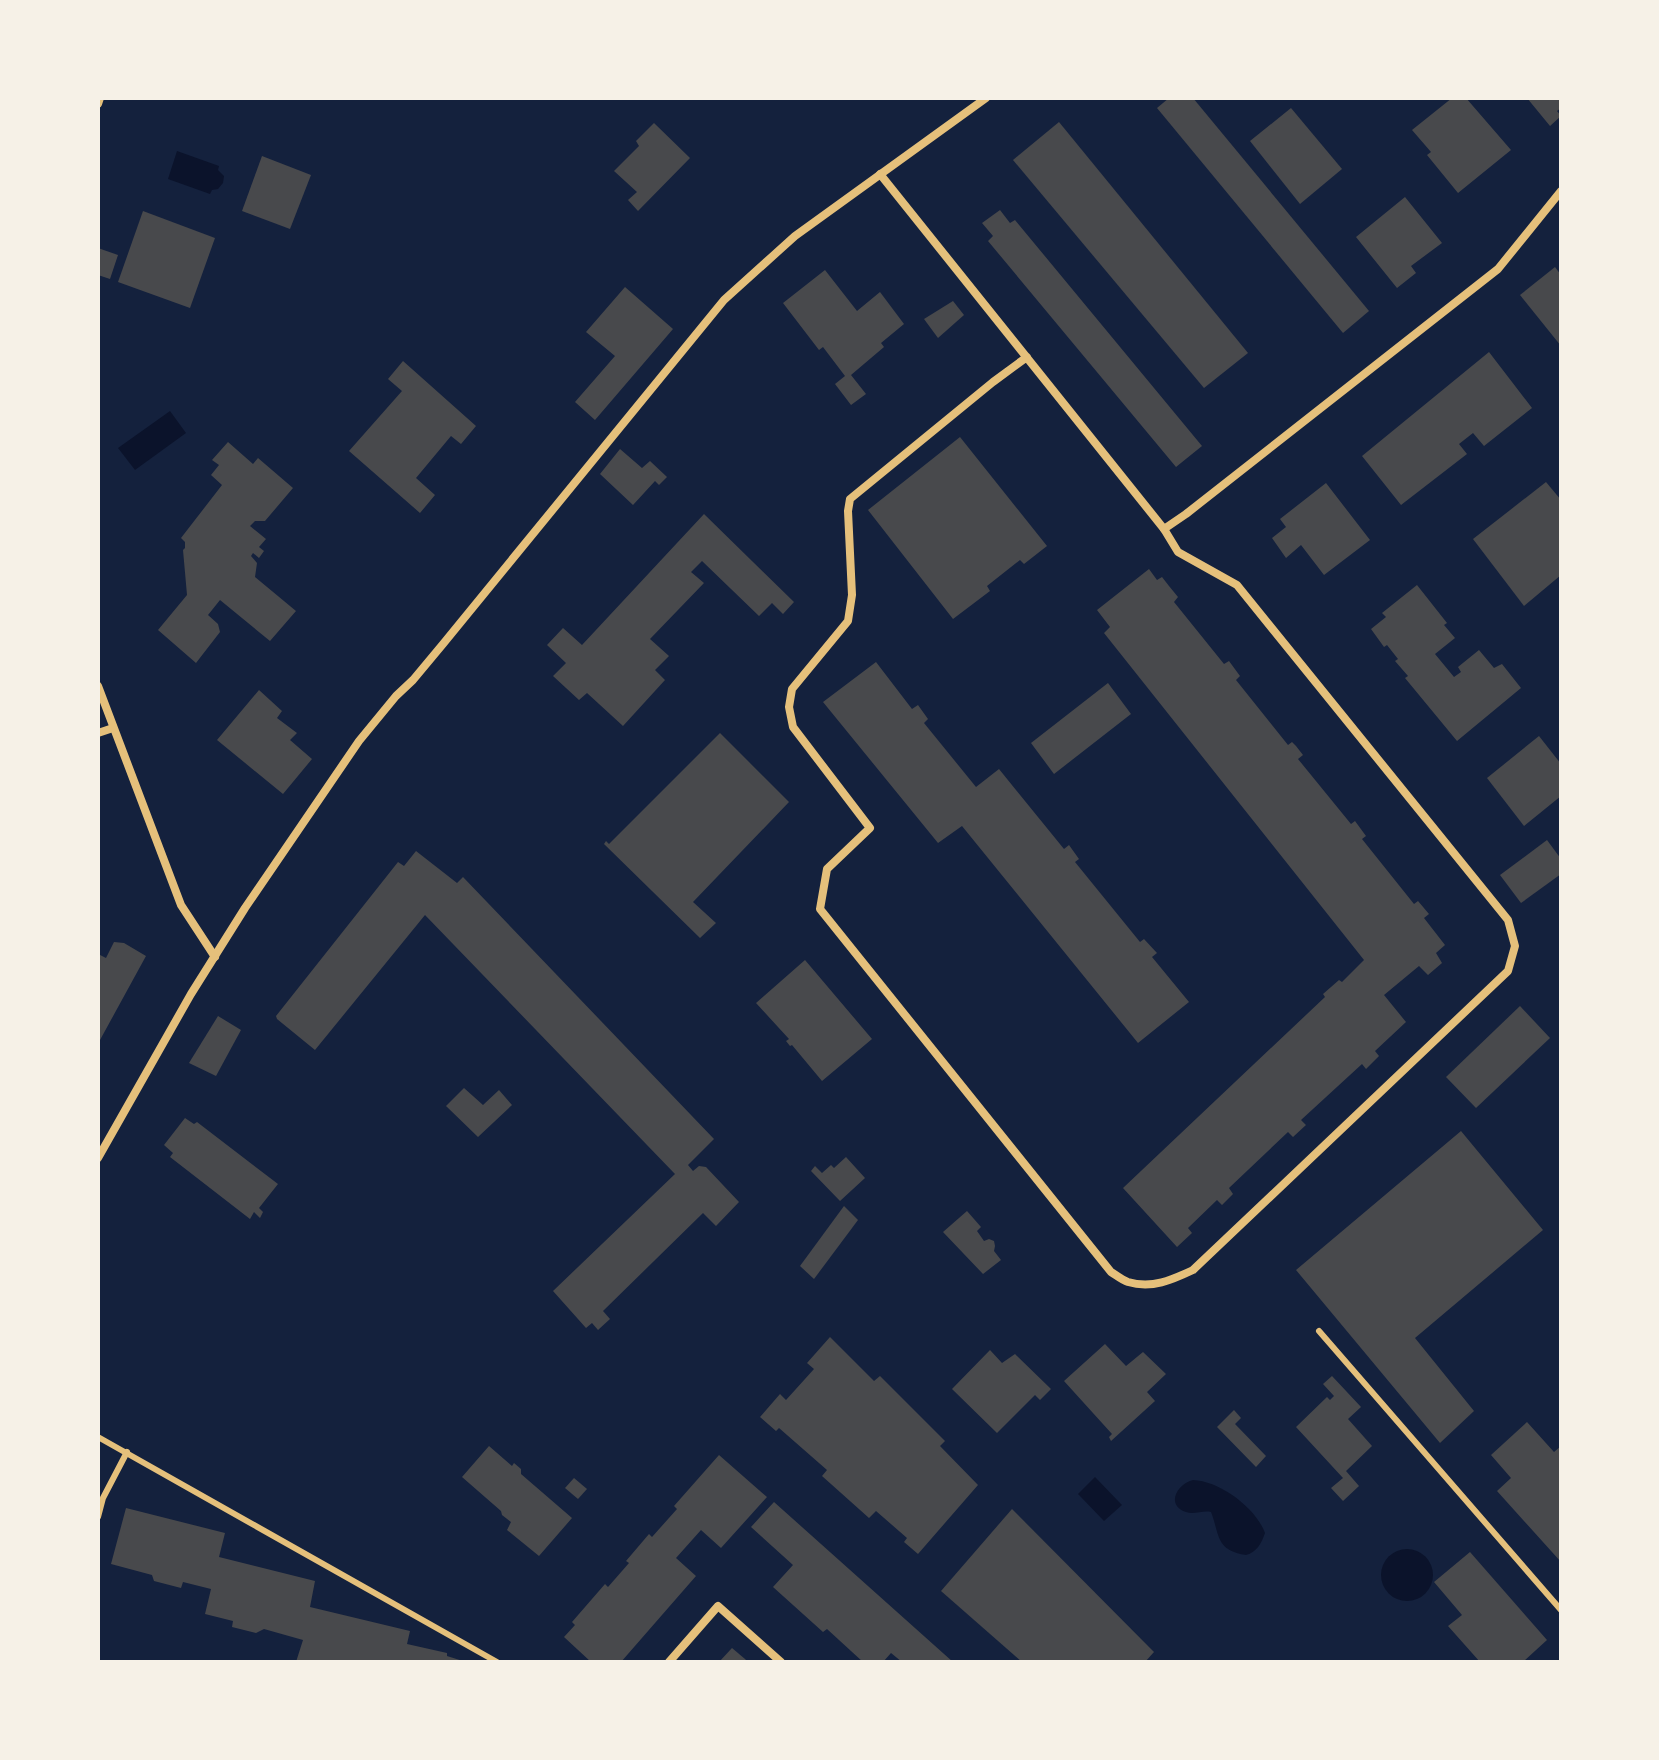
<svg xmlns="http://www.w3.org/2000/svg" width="1659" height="1760" font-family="'Asap Condensed',sans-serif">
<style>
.water{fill:#0b132b}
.building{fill:#48494c}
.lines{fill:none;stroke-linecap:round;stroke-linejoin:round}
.service{stroke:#e5c07b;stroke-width:6}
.minor{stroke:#e5c07b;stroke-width:8}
</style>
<rect width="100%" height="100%" fill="#14213d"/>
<!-- water -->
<g class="water">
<polygon points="177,151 219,166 218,170 224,176 223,183 218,189 212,190 210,194 168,179"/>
<polygon points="170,411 186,433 135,470 118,448"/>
<polygon points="1095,1477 1122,1505 1104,1521 1078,1494"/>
<path d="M1193 1480C1220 1481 1256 1508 1265 1533 1261 1544 1257 1552 1246 1555 1215 1550 1220 1535 1211 1512 1203 1510 1194 1515 1186 1512 1166 1506 1176 1484 1193 1480Z"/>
<circle cx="1407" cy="1575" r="26"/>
</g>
<!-- building -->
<g class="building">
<polygon points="1169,98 1193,98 1369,311 1343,333 1157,108"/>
<polygon points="1452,98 1466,98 1511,150 1458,193 1427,155 1431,152 1412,130"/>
<polygon points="1527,98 1561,98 1561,108 1557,111 1561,116 1550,126"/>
<polygon points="1291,108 1342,169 1300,204 1250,141"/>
<polygon points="1059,122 1248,353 1204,388 1013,160"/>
<polygon points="654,123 690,158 638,211 628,200 637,192 614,171 639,146 636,141"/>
<polygon points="262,156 311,175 290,229 242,211"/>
<polygon points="1405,197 1442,243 1411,266 1416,273 1397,288 1356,237"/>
<polygon points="1000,210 1010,223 1015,220 1202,446 1176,467 988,241 993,236 982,223"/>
<polygon points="143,211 215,238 190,308 118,282"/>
<polygon points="98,248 118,255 110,279 98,275"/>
<polygon points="1555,267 1561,275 1561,346 1520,295"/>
<polygon points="825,270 857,311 880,292 904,324 881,343 884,347 851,375 866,394 851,405 835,384 845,376 823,347 819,350 783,303"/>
<polygon points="625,287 673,329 595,420 575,402 615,356 586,332"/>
<polygon points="953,301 964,315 938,338 924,319"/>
<polygon points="1489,352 1532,408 1484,446 1473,433 1459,444 1467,454 1401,505 1362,456"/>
<polygon points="403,361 476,426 461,444 451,436 416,478 435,495 420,513 349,451 402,391 388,379"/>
<polygon points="960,437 1047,546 1024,564 1020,560 987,586 990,591 953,619 868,510"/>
<polygon points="228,442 253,464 258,458 293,488 265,521 255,521 250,526 266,539 259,547 264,551 259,558 253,553 251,556 257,563 255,577 296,611 270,641 220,600 208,615 218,624 220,632 196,663 158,630 187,595 183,550 185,548 185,542 181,538 222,485 211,475 219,465 212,460"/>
<polygon points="620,449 642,468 650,461 667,477 659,485 655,481 633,505 600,474"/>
<polygon points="1546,482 1561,500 1561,575 1524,606 1473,539"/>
<polygon points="1326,483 1370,540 1324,575 1301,545 1286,558 1272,538 1286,527 1280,519"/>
<polygon points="704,514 794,602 783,614 772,603 759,616 702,561 691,572 704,583 650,639 669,656 655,670 665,680 623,726 587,693 579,700 553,676 566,663 547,645 563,628 582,645"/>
<polygon points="1149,569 1157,580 1162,577 1169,586 1178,597 1174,602 1224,664 1229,661 1240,676 1236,680 1288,745 1292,742 1296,746 1303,755 1298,759 1351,824 1355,821 1366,836 1362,839 1414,904 1418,901 1429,914 1424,918 1445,945 1436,953 1442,963 1428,975 1419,966 1384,995 1406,1022 1375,1051 1379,1056 1366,1069 1362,1064 1301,1120 1306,1125 1293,1137 1288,1132 1229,1188 1233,1194 1222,1205 1217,1200 1188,1228 1192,1233 1177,1247 1123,1188 1325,997 1323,994 1339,980 1342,982 1364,960 1104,633 1110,627 1097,610"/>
<polygon points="1417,585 1447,623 1444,625 1455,638 1435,654 1454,677 1461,672 1458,667 1479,650 1494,668 1502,664 1521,688 1457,741 1405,678 1408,676 1395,661 1398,659 1387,645 1384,647 1371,629 1386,617 1382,613"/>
<polygon points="876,662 912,709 918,705 928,719 924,723 976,787 999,769 1064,849 1069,845 1079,859 1075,862 1140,942 1144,939 1157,953 1152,957 1189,1002 1138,1043 962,826 938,843 823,702"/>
<polygon points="1108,683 1131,714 1054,774 1031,743"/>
<polygon points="259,690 282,711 277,718 297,733 290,740 312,759 283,794 217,740"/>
<polygon points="720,733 789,802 693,902 716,923 700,938 604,844 606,841 609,844"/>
<polygon points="1539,736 1561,764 1561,796 1524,826 1487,778"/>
<polygon points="1547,840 1561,859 1561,874 1521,903 1500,875"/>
<polygon points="416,851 457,883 463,877 714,1139 688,1165 693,1171 699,1166 706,1167 739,1202 716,1226 703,1213 603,1311 610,1319 598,1330 592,1323 586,1328 553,1291 675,1174 425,915 315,1050 277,1019 276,1016 398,862 404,866"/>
<polygon points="114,942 124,943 146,956 100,1040 98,1039 98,954 106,958"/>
<polygon points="805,960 872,1039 822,1081 792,1045 790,1046 786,1041 789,1039 756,1003"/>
<polygon points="1520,1006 1550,1038 1476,1108 1446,1077"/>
<polygon points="218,1016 241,1030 216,1076 189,1063"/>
<polygon points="464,1088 483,1105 499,1090 512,1105 478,1137 446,1106"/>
<polygon points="185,1118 194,1124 197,1122 278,1184 259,1208 263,1212 260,1218 254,1212 250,1219 170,1157 173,1153 164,1145"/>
<polygon points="1461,1131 1543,1230 1415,1338 1474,1411 1440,1443 1296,1270"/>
<polygon points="846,1157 865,1178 840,1201 811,1171 815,1166 822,1173 831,1165 834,1168"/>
<polygon points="844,1206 858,1220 814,1279 800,1266"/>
<polygon points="967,1211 981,1227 977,1231 984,1241 989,1239 994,1241 995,1246 994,1251 1001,1260 983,1274 943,1232"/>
<polygon points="830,1337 874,1381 880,1376 945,1441 940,1446 978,1485 918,1554 904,1542 907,1538 876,1511 869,1518 822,1476 827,1470 779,1428 776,1431 760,1417 780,1394 786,1400 814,1369 807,1363"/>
<polygon points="1105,1344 1126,1366 1143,1352 1166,1374 1147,1392 1155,1401 1111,1441 1109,1437 1112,1434 1064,1381"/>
<polygon points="990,1350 1002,1363 1015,1354 1051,1389 1040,1400 1035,1395 997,1433 952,1389"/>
<polygon points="1332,1376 1361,1407 1348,1419 1372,1446 1346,1471 1359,1486 1343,1501 1331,1488 1343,1478 1296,1427 1327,1397 1330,1400 1334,1396 1323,1384"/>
<polygon points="1234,1410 1241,1418 1235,1424 1266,1456 1256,1467 1217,1427"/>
<polygon points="1527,1422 1554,1452 1561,1446 1561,1562 1497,1491 1511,1478 1491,1455"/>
<polygon points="489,1446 512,1466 514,1463 521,1469 521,1474 572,1518 539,1556 507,1530 511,1522 502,1515 501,1511 462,1477"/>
<polygon points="719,1455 767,1497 721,1548 701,1530 676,1558 696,1576 621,1662 591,1662 564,1637 575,1625 572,1622 605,1584 608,1587 629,1563 626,1561 649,1534 652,1537 677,1509 674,1506"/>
<polygon points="574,1478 587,1489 578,1499 565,1488"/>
<polygon points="774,1502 953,1662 902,1662 891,1653 883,1662 863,1662 827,1629 823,1632 773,1587 793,1565 751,1527"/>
<polygon points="126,1508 225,1533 219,1557 315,1581 310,1607 410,1631 407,1644 447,1653 447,1656 466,1662 296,1662 303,1640 264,1629 256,1633 232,1627 233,1621 205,1614 211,1589 183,1582 181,1588 154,1581 152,1575 111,1564"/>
<polygon points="1012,1509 1154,1652 1145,1662 1022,1662 941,1591"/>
<polygon points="1470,1552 1547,1640 1523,1662 1480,1662 1448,1626 1462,1615 1434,1582"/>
<polygon points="732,1648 745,1659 748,1662 719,1662"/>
</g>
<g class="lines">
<!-- service -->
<g class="service">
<polyline points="1319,1331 1561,1610"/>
<polyline points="98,1437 497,1662"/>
<polyline points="98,1517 103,1498 127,1452"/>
</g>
<!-- minor -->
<g class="minor">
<polyline points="98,104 100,98"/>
<path d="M880 174 1164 529 1178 552 1237 585 1508 920 1515 946 1508 971 1193 1270C1172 1280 1152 1289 1128 1282 1122 1280 1116 1275 1111 1272L820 909 827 869 870 828 793 727 789 707 792 689 848 621 852 595 848 511 850 499 993 382 1027 357"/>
<polyline points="1164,529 1186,514 1498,269 1561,191"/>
<polyline points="98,686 181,905 215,957"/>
<polyline points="98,733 113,728"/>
<polyline points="98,1158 191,994 245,908 359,741 396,696 413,680 443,644 724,300 795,236 986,98"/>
<polyline points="669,1662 718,1606 781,1662"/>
</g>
</g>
<!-- border -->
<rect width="1659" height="1760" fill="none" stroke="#f6f1e7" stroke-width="200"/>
</svg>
